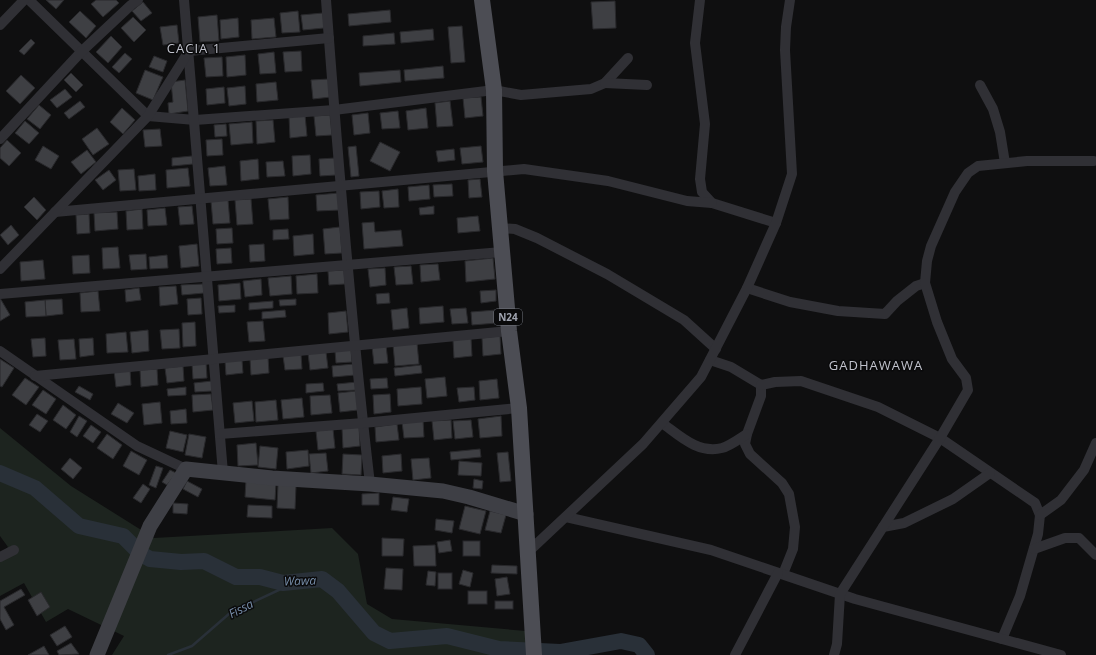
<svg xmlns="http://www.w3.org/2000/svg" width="1096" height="655" font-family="'Open Sans',sans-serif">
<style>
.green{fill:#1d241f}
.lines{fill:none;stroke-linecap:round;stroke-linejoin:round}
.stream{stroke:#293038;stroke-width:2.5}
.river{stroke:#293038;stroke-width:16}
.building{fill:#3e3f43;stroke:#29292c}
.street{stroke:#303035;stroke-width:10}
.secondary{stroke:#3e3f45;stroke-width:15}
.primary{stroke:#4c4d54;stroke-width:16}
.labels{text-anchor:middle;stroke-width:3;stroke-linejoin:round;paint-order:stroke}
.shield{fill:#0a0a0b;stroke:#73767e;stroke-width:1}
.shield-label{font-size:10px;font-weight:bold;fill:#a0a4b0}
.water-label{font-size:12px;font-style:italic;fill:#788fab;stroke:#0a0a0b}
.quarter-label{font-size:13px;letter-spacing:1px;fill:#c1c3cd;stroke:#0a0a0b}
</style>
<rect width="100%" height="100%" fill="#0f0f10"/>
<!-- green -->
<polygon class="green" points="0,428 71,486 154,538 332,528 358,554 367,604 392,619 526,631 527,655 112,655 124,636 68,609 46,622 24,583 0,596 0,554 8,547 0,536"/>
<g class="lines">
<!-- stream -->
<polyline class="stream" points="168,655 192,646 230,613 298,581"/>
<!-- river -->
<polyline class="river" points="0,473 35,488 79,526 123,536 141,554 150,559 181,562 204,561 236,577 260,577 283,583 322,579 338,591 374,633 390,641 447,636 499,649 560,652 621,641 639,645 647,655"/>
</g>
<!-- building -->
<g class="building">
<polygon points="46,0 64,0 56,9"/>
<polygon points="96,0 116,0 119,3 103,17 91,4"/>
<polygon points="615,1 616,28 593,29 591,2"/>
<polygon points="143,2 152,13 141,21 132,11"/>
<polygon points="390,10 391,22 349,26 348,14"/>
<polygon points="80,11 96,26 86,38 69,22"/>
<polygon points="298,11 300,32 282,33 280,13"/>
<polygon points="323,13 324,28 303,30 301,15"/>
<polygon points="217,15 219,41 200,42 198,17"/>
<polygon points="133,17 146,30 134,42 121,28"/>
<polygon points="238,18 239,37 221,39 220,20"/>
<polygon points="274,18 276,37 252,39 251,20"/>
<polygon points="177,25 179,43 163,45 160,27"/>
<polygon points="462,26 465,62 451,63 448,27"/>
<polygon points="433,29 434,40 401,43 400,32"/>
<polygon points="394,33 395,44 363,46 363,36"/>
<polygon points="111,36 122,47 108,63 96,52"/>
<polygon points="31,39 35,43 24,55 19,51"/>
<polygon points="301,51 302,71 285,72 283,52"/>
<polygon points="274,52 276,73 260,74 258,54"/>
<polygon points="125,53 132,59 119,73 112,67"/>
<polygon points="245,55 246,75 227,77 226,57"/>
<polygon points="154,56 167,61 163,72 149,67"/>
<polygon points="222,57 223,76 206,77 204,58"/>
<polygon points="443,66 444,78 405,81 404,70"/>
<polygon points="145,70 163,77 153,100 136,93"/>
<polygon points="400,70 401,82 360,86 359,73"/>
<polygon points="71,73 83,85 76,92 64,80"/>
<polygon points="21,75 35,88 20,104 6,91"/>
<polygon points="329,79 331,97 313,99 311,80"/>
<polygon points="185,80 188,111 169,114 168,103 173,102 171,82"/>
<polygon points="276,82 278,100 257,102 256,84"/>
<polygon points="245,86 246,104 229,106 227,88"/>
<polygon points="224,87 225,103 207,105 206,89"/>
<polygon points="65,89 72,97 57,108 50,100"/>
<polygon points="481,97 483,116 465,118 463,98"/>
<polygon points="80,101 85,107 69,119 64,113"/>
<polygon points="450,101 453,126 437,127 435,103"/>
<polygon points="39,105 51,115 40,129 27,119"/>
<polygon points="122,108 135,120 123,134 110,122"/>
<polygon points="426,108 428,128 408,130 406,111"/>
<polygon points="398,111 400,128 382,129 380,113"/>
<polygon points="368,113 370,133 354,135 352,115"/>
<polygon points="305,115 307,136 290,138 289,116"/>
<polygon points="330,115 332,135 316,136 314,116"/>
<polygon points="273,120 275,142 257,144 256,121"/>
<polygon points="25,121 39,133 29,144 15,133"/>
<polygon points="252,122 253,143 231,145 229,124"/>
<polygon points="226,124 227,136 215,137 214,125"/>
<polygon points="97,128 109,144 93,155 82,139"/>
<polygon points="160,129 162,146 145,147 143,130"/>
<polygon points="222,139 223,155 207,156 206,140"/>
<polygon points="7,140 21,153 9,166 0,158 0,148"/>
<polygon points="380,142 400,152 390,171 370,161"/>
<polygon points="43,146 59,156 51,169 35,160"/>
<polygon points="356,146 359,176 351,177 348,147"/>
<polygon points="481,146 483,162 462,164 460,148"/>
<polygon points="454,149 455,160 438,162 436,151"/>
<polygon points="87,150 96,162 81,174 71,162"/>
<polygon points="310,155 311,174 293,176 292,156"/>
<polygon points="192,156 193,164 172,166 172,158"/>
<polygon points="335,158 336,175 320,176 319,159"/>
<polygon points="258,159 259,179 241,181 240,161"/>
<polygon points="283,161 285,176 267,177 266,162"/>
<polygon points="225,166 227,185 210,186 208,168"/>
<polygon points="188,168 190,186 167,188 166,170"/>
<polygon points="134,169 136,190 120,191 118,170"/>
<polygon points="109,170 116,180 103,190 95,180"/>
<polygon points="155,174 156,190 139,191 138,176"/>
<polygon points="480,179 482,197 469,198 468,180"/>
<polygon points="452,184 453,196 434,197 433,185"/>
<polygon points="429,185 430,199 409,201 408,187"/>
<polygon points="398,189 399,207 384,208 382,191"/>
<polygon points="379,191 380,207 361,209 360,192"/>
<polygon points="339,193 340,210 317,211 316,195"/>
<polygon points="34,197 46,210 37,220 24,207"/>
<polygon points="288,197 289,219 270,220 268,199"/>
<polygon points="251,199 253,224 237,225 235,200"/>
<polygon points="228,200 230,223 213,224 211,201"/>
<polygon points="192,206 194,224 180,225 178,207"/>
<polygon points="434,206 434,214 420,215 419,208"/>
<polygon points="165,208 167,225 148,226 147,210"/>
<polygon points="142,209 143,229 127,230 126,211"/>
<polygon points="117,212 118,229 95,231 94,213"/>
<polygon points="89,214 90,233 77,234 76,215"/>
<polygon points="478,216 480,231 458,233 457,218"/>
<polygon points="374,222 375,232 401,230 403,246 364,249 362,223"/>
<polygon points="11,225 19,235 8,245 0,235"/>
<polygon points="340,227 342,253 325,254 323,229"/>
<polygon points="232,228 233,243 217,244 216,229"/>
<polygon points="288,229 289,239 273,240 273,230"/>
<polygon points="313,234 314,254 294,256 293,236"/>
<polygon points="197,244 199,266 181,268 179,246"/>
<polygon points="264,244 265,261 250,262 249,245"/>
<polygon points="118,247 120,268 103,269 102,248"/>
<polygon points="231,248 232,263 217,264 216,249"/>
<polygon points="146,254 147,269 131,270 129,255"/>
<polygon points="89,255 90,273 73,274 72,256"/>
<polygon points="167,255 168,268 150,269 149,257"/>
<polygon points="493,258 495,279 466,282 465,261"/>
<polygon points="43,260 45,279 21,281 20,262"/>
<polygon points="438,264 440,280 421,282 420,265"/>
<polygon points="411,266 413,284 396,285 394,267"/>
<polygon points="385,268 386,285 370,287 368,269"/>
<polygon points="344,270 345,284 329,285 328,271"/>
<polygon points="317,274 318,293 297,294 296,276"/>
<polygon points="291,276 292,294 270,296 268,278"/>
<polygon points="261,279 262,295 245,297 243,281"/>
<polygon points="240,283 241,299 219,301 218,285"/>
<polygon points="203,284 204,293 182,295 181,285"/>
<polygon points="176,286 178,304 160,306 159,287"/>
<polygon points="139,288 141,300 126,302 125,290"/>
<polygon points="496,290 496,301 481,303 480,291"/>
<polygon points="98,291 100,311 81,312 80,293"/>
<polygon points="389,293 390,303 377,304 376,294"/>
<polygon points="0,298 10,315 0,321"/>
<polygon points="201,298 202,314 188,315 187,299"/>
<polygon points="62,299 63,314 46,316 45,300"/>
<polygon points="296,299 296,305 280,306 279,300"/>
<polygon points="45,300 46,316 26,317 25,302"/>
<polygon points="273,301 273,308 249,310 249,303"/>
<polygon points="235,305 235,312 219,313 218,306"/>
<polygon points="443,306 444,322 420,324 419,308"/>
<polygon points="407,308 409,328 393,330 391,310"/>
<polygon points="466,308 468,323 452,324 450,309"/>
<polygon points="285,310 286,317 262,319 262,312"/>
<polygon points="496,310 497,323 472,325 471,312"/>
<polygon points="346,311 348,332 329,334 328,313"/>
<polygon points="263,321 265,341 249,342 247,322"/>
<polygon points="195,322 196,346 183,347 182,323"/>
<polygon points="179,329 180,348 162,349 160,330"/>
<polygon points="148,330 149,351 132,353 130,332"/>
<polygon points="126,332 128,352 107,353 106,334"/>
<polygon points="500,336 501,354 483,356 482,338"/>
<polygon points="45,338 46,356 33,357 31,339"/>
<polygon points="93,338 94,355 80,357 79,339"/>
<polygon points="471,338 472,356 454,358 453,340"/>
<polygon points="74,339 76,359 60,360 58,340"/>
<polygon points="417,343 419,364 395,366 393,345"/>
<polygon points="386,345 388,363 374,364 372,347"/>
<polygon points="351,350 352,362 336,363 335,351"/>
<polygon points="326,352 328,368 310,370 308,353"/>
<polygon points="301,354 302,369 285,370 283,356"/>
<polygon points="268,357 269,373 251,375 250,359"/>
<polygon points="0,359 14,368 2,387 0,386"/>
<polygon points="242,360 243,373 226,375 225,361"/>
<polygon points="206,362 207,378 193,379 192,364"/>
<polygon points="354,364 355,375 333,377 332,366"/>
<polygon points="421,365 422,373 395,376 394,368"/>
<polygon points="183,366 184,381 167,383 165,368"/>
<polygon points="130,369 131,385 116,387 114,371"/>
<polygon points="157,369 158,385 141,387 140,370"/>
<polygon points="445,377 447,396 427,398 425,379"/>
<polygon points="25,378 39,387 26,405 12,395"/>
<polygon points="387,378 388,388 371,389 370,379"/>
<polygon points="497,379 499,398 480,400 479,381"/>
<polygon points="212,381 212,391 195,392 194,383"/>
<polygon points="357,382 357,390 338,391 337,384"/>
<polygon points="323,383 324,391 306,393 306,384"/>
<polygon points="79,386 93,394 90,400 75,392"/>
<polygon points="186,387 186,395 168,396 167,389"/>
<polygon points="421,387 422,404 398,406 397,389"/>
<polygon points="474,387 475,400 459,402 457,388"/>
<polygon points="43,390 56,399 46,414 32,405"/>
<polygon points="356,391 358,410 340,412 338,393"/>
<polygon points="211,394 213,410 193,412 192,395"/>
<polygon points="390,394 391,412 374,414 373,395"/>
<polygon points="330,395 332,413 311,415 310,396"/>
<polygon points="302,398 304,417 283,419 281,400"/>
<polygon points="276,400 278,420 256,422 255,402"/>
<polygon points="252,401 254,421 235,423 233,403"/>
<polygon points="160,402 162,423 144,425 142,404"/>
<polygon points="118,403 134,413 127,423 111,414"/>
<polygon points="63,405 76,415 66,429 53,420"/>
<polygon points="186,409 187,423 171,424 170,411"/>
<polygon points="37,414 48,421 40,432 29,425"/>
<polygon points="79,416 87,421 77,437 70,432"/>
<polygon points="501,416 502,436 480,438 478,419"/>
<polygon points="423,420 424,437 404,438 402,422"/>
<polygon points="451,420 452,438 434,440 432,421"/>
<polygon points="471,420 473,437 455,439 453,421"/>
<polygon points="397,424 399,440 376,442 375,427"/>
<polygon points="91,425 101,432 93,443 83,436"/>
<polygon points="359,426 360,446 343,448 342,428"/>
<polygon points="333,429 335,448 318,450 316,431"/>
<polygon points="170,431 187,435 183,452 166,448"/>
<polygon points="107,434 122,445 113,459 97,448"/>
<polygon points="189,434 206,437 202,458 185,455"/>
<polygon points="256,443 258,465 238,466 237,445"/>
<polygon points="260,446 278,448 276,469 258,467"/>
<polygon points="480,449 481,457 451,460 450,452"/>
<polygon points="308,450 309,466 287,469 286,452"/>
<polygon points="131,451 147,460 139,475 123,466"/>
<polygon points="508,452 511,481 500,482 497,453"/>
<polygon points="326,453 328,471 311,473 309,454"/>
<polygon points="343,454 362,455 361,475 342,474"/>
<polygon points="401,454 402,471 383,473 382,456"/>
<polygon points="70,458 82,468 73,479 61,469"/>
<polygon points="429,458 431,478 413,480 411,459"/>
<polygon points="459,461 482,463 481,476 458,475"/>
<polygon points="156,466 163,468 156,488 149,485"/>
<polygon points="170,470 176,473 167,485 162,482"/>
<polygon points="474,479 483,481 482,489 473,488"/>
<polygon points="246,480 276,483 275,500 245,497"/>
<polygon points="187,481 202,489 198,497 183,489"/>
<polygon points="143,484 150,489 141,503 133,498"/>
<polygon points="278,484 296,486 295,509 277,508"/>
<polygon points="379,493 379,505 362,505 362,494"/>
<polygon points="393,497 409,499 407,512 391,510"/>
<polygon points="173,503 188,504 187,514 173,513"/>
<polygon points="248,505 272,506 272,518 247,517"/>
<polygon points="465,506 486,511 480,534 459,529"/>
<polygon points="490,511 506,515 501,533 485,530"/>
<polygon points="436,519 454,521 452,533 435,530"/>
<polygon points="382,538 404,539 403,556 382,556"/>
<polygon points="450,540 452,551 439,553 437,542"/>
<rect x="463" y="541" width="17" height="15"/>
<polygon points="435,545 436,566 414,566 413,546"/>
<polygon points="492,565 517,566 517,574 491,573"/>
<polygon points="386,568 403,569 402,590 384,589"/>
<polygon points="463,570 473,573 470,587 459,584"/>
<polygon points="428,571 436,572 435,586 426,585"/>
<rect x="438" y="573" width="14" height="16"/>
<polygon points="507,577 510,594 497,596 495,579"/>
<polygon points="21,589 25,595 4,607 14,625 6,630 0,619 0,601"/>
<rect x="468" y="591" width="19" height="13"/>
<polygon points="41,592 50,607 37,616 28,600"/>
<rect x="495" y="601" width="18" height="8"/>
<polygon points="65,626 72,637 57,646 50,635"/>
<polygon points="71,643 79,654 59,655 57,651"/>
<polygon points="44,646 49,655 28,655"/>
</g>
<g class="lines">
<!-- street -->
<g class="street">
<polyline points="29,0 148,116 195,120 334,110 494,90 521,95 591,89 605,83 628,58"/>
<polyline points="184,0 223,473"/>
<path d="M326 0C338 161 351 323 370 484"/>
<polyline points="700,0 695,43 705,124 700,179 702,192 712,203 776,223"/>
<polyline points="0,25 24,0"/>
<polyline points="605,83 647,85"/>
<polyline points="980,85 993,109 1000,132 1005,163"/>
<polyline points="0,139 81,52 131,5 138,0"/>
<polyline points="55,212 524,169 608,181 687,201 712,203"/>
<polyline points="500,228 515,229 537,238 607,274 684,320 716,349"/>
<polyline points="0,269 148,116 189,51 329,38"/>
<polyline points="747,288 790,302 838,311 885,314 897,301 916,286 925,283"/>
<polyline points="0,294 502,252"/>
<polyline points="0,351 137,446 186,469"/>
<polyline points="710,360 731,367 761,385 761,396 747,434 745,444 750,454 782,483 789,494 795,527 793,549 783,574"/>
<polyline points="35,376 509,331"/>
<polyline points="761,385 775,382 801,381 878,407 940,438 1035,503 1040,515 1038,534 1020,596 1002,639"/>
<path d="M662 423C680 436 698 454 722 448 730 446 739 439 747 434"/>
<polyline points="220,434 363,423 519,408"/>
<polyline points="1040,515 1061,500 1084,470 1096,443"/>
<polyline points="566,517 711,550 855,599 1061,655"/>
<polyline points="883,527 904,523 953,499 990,473"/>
<polyline points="1034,549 1065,538 1079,538 1096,555"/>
<polyline points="527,553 643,444 701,377 747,288 776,223 792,174 785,50 786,27 790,0"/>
<polyline points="0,557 14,550"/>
<polyline points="735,655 778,573"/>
<polyline points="834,655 837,644 840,594 940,438 968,390 966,378 952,359 937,322 925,283 927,261 931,246 955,192 968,173 978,166 1027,161 1094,161"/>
</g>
<!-- secondary -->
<polyline class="secondary" points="97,655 150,526 186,469 272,478 370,484 443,491 469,497 526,514"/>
<!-- primary -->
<polyline class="primary" points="482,0 494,90 495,171 509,331 519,408 534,655"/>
</g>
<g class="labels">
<!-- shield labels -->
<rect class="shield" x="494" y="309" width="28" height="16" rx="3"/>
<g class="shield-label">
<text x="508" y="321">N24</text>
</g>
<!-- water labels -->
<g class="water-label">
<text transform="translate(300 581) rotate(-2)" y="4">Wawa</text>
<text transform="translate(241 609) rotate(-28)" y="4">Fissa</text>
</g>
<!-- quarter labels -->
<g class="quarter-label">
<text x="194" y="53">CACIA 1</text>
<text x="876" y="370">GADHAWAWA</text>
</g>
</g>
</svg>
